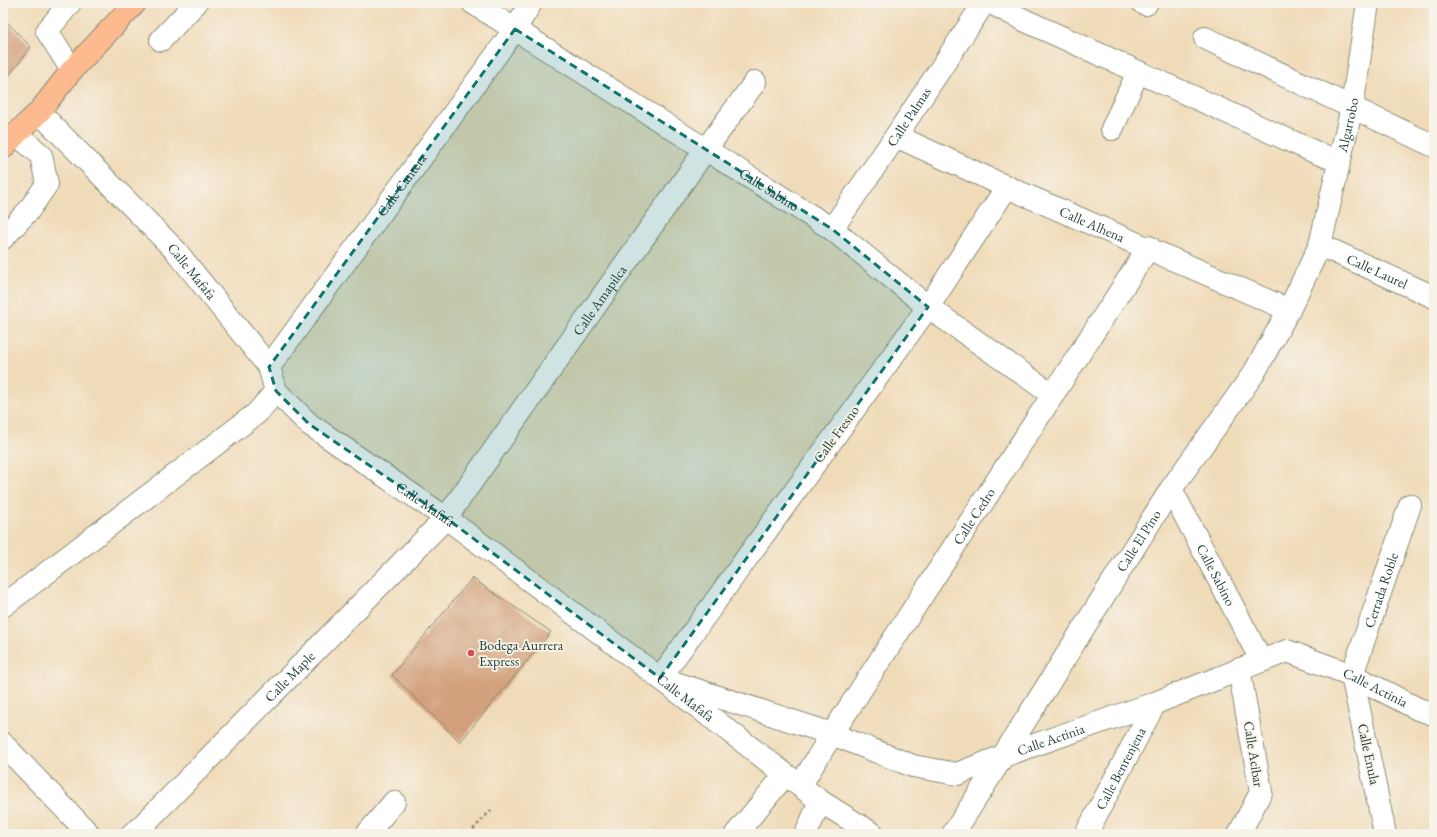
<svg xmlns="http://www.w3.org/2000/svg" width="1437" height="837" font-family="'EB Garamond',serif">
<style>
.building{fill:#d2a07b}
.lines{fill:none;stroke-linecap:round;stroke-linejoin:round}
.minor-casing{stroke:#888c76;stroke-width:24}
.major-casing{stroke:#888c76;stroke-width:24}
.path{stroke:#888c76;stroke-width:2.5;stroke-dasharray:3 3;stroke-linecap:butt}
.minor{stroke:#fff;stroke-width:22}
.major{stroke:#fcba8e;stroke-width:22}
.marked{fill:#0f766e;fill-opacity:0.2;stroke:#0f766e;stroke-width:3;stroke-dasharray:8 5;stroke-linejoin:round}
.poi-dot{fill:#d1495b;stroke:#f7f3e8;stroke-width:1.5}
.labels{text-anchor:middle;stroke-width:3.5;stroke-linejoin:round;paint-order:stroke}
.street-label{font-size:14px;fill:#1f3d34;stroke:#f7f3e8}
.poi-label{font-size:14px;fill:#1f3d34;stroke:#f7f3e8;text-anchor:start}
</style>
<rect width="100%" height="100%" fill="#f7f3e8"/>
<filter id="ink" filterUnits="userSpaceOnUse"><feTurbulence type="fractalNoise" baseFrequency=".025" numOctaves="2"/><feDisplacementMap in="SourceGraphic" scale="8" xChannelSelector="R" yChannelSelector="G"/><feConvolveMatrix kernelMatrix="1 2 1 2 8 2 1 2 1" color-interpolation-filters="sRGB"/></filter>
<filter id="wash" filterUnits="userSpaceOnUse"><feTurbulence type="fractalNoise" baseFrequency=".012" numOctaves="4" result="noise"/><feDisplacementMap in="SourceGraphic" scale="16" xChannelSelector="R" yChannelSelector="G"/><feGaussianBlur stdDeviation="0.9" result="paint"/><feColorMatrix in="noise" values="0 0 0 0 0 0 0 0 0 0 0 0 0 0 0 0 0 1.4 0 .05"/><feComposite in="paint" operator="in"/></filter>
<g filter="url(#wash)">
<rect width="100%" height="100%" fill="#f0dbb9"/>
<g id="blocks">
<!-- building -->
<g class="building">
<polygon points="4,19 31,47 3,83 3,21"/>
<polygon points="472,578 551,632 460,742 392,675"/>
</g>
</g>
</g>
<g filter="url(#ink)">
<use href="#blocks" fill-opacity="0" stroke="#888c76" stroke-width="1"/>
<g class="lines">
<!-- minor casing -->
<g class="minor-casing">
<g id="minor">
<polyline points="70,3 47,31 72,70"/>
<path id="s1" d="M473 3 832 229 928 307 1053 395"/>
<polyline points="991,3 1026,21 1317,153 1339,161"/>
<polyline points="1143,3 1146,4"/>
<polyline points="1205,38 1434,146"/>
<polyline points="161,40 196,3"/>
<path id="s2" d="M39 112 176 251 269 367 276 391 309 424 446 518 660 678 820 801 873 834"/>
<polyline points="1112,129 1138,72"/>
<path id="s3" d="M896 136 1007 187 1289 310"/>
<path id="s4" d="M1007 187 928 307 660 678 832 734 913 766 957 774 1003 756 1155 703 1287 651 1352 675 1418 709 1434 714"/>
<path id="s5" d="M832 229 896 136 984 3"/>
<polyline points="3,238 29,210 47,184 41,155 16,134"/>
<path id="s6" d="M1320 245 1434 297"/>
<path id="s7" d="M269 367 515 29 531 3"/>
<path id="s8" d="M1171 489 1261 660"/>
<polyline points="3,606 257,413 276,391"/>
<polyline points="3,744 89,834"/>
<path id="s9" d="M800 786 832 734 1149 247"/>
<path id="s10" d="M132 834 138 830 446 518 706 149 755 82"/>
<polyline points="367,834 394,802"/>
<polyline points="736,834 785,775"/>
<polyline points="806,834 820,801"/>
<path id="s11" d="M953 834 1003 756 1171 489 1254 373 1289 310 1320 245 1352 107 1368 3"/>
<path id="s12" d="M1086 834 1155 703"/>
<polyline points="1239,834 1261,792 1239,669"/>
<path id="s13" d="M1385 834 1352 675 1410 505"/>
</g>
</g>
<!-- major casing -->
<g class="major-casing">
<polyline id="major" points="3,148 16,134 39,112 72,70 135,3"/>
</g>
<!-- path -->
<polyline class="path" points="469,834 493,808"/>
<!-- minor -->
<use href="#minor" class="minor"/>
<!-- major -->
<use href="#major" class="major"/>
</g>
</g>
<!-- marked area -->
<path class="marked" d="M515 29 832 229 928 307 660 678 446 518 309 424 276 391 269 367Z"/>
<!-- markers -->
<circle class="poi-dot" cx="471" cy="653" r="4"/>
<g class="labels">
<!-- street labels -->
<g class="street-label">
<text dy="5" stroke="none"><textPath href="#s5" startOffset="136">Calle Palmas</textPath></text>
<text dy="5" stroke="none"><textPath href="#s11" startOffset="818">Algarrobo</textPath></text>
<text dy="5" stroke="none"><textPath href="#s7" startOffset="225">Calle Cantera</textPath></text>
<text dy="5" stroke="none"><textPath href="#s1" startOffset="350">Calle Sabino</textPath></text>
<text dy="5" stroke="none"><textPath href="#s3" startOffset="215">Calle Alhena</textPath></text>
<text dy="5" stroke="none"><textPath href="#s2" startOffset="221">Calle Mafafa</textPath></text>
<text dy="5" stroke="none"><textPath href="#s6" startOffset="63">Calle Laurel</textPath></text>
<text dy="5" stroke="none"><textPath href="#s10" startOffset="712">Calle Amapilca</textPath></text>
<text transform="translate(836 434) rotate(-54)" y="5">Calle Fresno</text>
<text dy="5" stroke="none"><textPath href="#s2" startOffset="557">Calle Mafafa</textPath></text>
<text dy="5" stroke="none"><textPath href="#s9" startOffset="321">Calle Cedro</textPath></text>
<text dy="5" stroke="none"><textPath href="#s11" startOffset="347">Calle El Pino</textPath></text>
<text dy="5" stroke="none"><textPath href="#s8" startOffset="97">Calle Sabino</textPath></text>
<text dy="5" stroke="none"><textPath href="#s13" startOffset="252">Cerrada Roble</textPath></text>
<text dy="5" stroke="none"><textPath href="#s10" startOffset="223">Calle Maple</textPath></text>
<text dy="5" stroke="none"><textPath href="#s4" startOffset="1362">Calle Actinia</textPath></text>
<text dy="5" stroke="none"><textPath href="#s2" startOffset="881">Calle Mafafa</textPath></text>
<text dy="5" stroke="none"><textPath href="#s4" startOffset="1014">Calle Actinia</textPath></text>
<text transform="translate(1254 754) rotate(81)" y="5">Calle Acibar</text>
<text transform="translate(1369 754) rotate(78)" y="5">Calle Enula</text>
<text dy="5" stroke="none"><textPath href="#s12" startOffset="74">Calle Benrenjena</textPath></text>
</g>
<!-- poi labels -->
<g class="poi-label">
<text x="479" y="650">Bodega Aurrera<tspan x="479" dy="16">Express</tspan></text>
</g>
</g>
<!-- margin -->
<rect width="1437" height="837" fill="none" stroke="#f7f3e8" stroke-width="16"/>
</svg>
